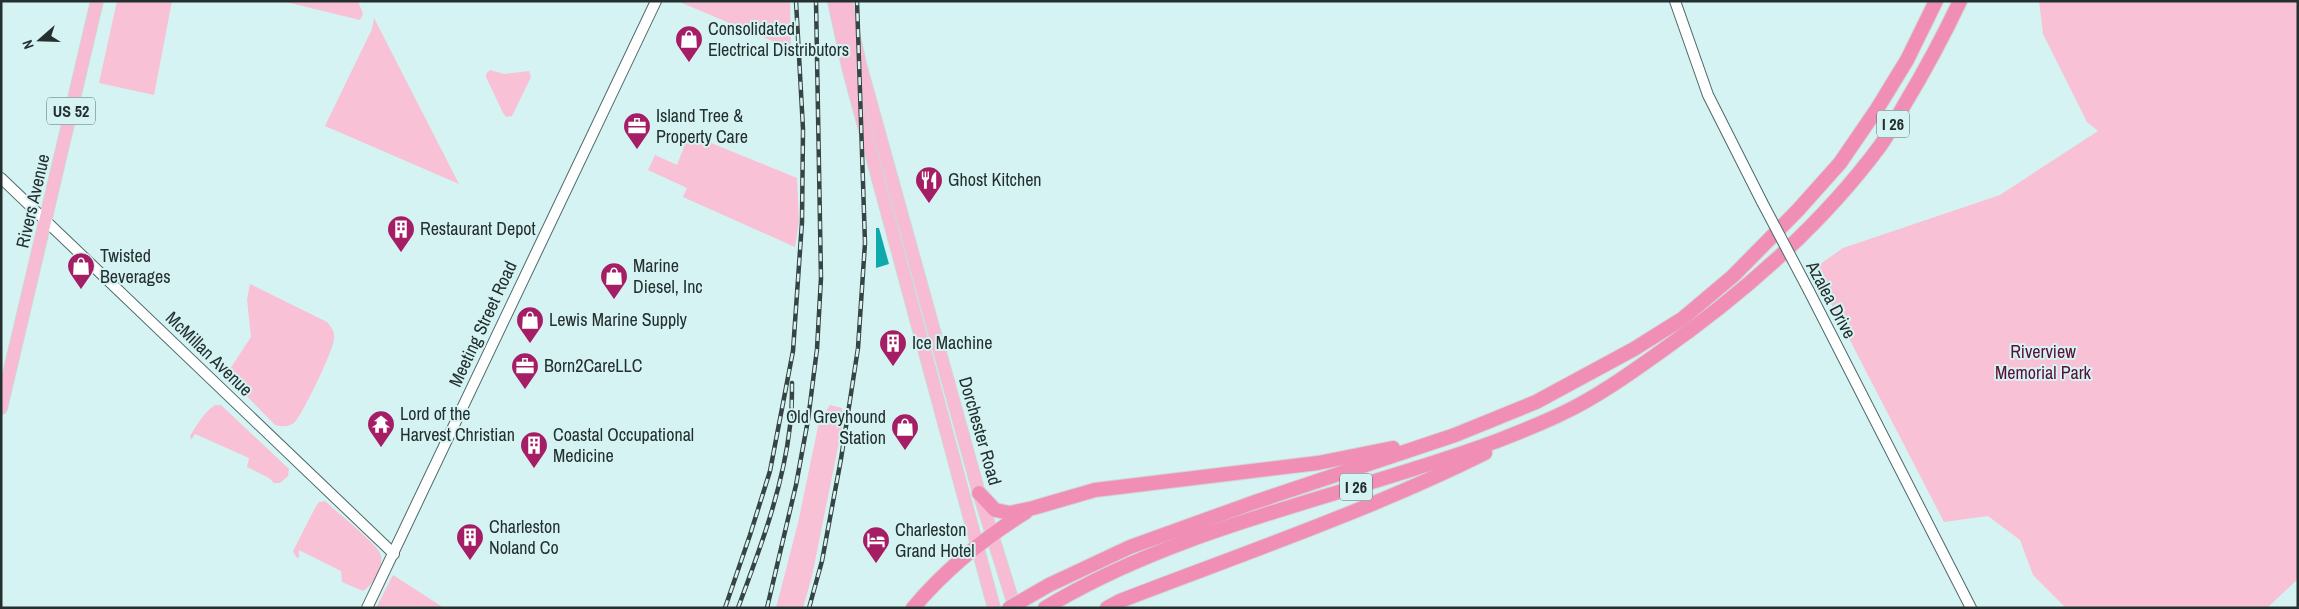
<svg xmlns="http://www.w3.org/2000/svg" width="2299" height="609" font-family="'Archivo Narrow',sans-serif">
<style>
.green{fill:#f8c1d5}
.water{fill:#0ea9ab}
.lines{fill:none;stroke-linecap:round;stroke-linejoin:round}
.minor-casing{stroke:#4e6868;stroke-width:12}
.major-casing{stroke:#d3d5d5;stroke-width:14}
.highway-casing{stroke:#d3d5d5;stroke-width:16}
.minor{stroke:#fff;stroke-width:10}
.major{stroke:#f7bbd3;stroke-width:12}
.highway{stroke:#f18eb6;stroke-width:14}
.rail-casing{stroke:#374444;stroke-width:4.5}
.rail{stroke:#d6f3f3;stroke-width:2.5;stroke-dasharray:8;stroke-linecap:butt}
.minor-bridge-casing{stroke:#4e6868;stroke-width:12;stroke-linecap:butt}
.highway-bridge-casing{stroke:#d3d5d5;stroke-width:16;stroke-linecap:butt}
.minor-bridge{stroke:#fff;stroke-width:10}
.highway-bridge{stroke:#f18eb6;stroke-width:14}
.labels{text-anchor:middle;stroke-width:4;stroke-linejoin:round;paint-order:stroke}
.shield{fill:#d6f3f3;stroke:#596a6a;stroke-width:1}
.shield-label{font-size:16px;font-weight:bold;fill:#242f2f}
.poi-label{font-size:18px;fill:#242f2f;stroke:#d6f3f3;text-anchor:start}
.street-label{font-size:18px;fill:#242f2f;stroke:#d6f3f3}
.park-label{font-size:18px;fill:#5b0f36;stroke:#d6f3f3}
</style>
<rect width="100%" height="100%" fill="#d6f3f3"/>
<!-- green -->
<g class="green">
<polygon points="117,1 172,1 154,95 99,83"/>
<polygon points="282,1 358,1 363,14 360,20"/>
<polygon points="678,1 790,1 791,49 682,3"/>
<polygon points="2039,1 2298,1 2298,579 2267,608 2066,608 2033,575 2020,540 1988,516 1944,522 1813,269 1843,248 2000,195 2098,131 2087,122 2043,34"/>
<polygon points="374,18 459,184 325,126 372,29"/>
<polygon points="490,70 504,74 529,71 531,77 512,116 506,117 503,113 486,77 486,74"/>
<polygon points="689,134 797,178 799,221 795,247 683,197 687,188 648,170 655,155 677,165"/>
<path d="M250 284 327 322C332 328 335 332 334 339 334 349 301 418 294 423 288 427 282 427 275 425L228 377V372L251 337 247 299Z"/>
<path d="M215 405H221L289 469 288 476 280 483H274L269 478 247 467 249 458 195 434 191 440 190 436C197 425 204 412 215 405Z"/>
<polygon points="830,405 842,408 842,427 812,576 803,608 776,608 798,523 819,422"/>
<path d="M325 501C340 515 367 536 378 550 388 563 374 584 363 591L342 582 341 571 299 550V558L296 557 293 551 315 508 319 502Z"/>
<polygon points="393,575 444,608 376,608"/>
</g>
<!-- water -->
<polygon class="water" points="876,228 879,228 889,264 876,268"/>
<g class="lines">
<!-- minor casing -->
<g class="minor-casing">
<g id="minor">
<polyline points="1675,1 1708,95 1762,202"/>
<polyline points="1,178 394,554"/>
<polyline points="1809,291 1971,608"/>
<polyline points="367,608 656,1"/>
</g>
</g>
<!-- major casing -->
<g class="major-casing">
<g id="major">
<polyline points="834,1 849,71 994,608"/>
<polyline points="846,1 860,64 979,493 1015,608"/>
<polyline points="1,408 97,1"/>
</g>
</g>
<!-- highway casing -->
<g class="highway-casing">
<g id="highway">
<polyline points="979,493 995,510 1010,513 1033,508 1095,490 1318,463 1393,448"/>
<polyline points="1049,585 1130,547 1255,502 1455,435 1536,402 1634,349 1682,319 1733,276 1798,210 1840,163 1877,109 1907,60 1936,1"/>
<path d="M913 608C945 570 984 538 1026 512"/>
<path d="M1045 608C1182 525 1345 497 1494 442 1517 433 1541 424 1563 413 1597 397 1629 374 1660 352 1741 295 1820 227 1880 146 1889 134 1896 120 1903 107 1924 72 1943 37 1960 1"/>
<path d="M1107 608 1120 601C1242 554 1368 511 1485 453"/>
</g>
</g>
<!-- minor -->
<use href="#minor" class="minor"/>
<!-- major -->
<use href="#major" class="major"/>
<!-- highway -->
<use href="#highway" class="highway"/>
<!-- rail casing -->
<g class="rail-casing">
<g id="rail">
<polyline points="725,608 750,535 770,471 793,351 802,222 803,129 796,1"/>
<path d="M738 608C760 549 783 488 790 426 792 412 792 397 792 383"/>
<polyline points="767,608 796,485 808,420 817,349 821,278 816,1"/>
<polyline points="809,608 822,561 841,459 858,348 865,243 857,1"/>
</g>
</g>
<!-- rail -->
<use href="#rail" class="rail"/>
<!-- minor-bridge casing -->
<g class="minor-bridge-casing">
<polyline id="minor-bridge" points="1762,202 1809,291"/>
</g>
<!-- highway-bridge casing -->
<g class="highway-bridge-casing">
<polyline id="highway-bridge" points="1009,608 1049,585"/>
</g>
<!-- minor-bridge -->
<use href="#minor-bridge" class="minor-bridge"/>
<!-- highway-bridge -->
<use href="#highway-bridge" class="highway-bridge"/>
</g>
<!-- icons -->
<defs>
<g id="shop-pin" transform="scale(1.4375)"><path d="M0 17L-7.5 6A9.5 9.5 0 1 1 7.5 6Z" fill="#a51d65" stroke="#d6f3f3"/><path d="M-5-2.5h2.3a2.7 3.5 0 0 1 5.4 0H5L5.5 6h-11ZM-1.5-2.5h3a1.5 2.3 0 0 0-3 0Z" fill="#fff"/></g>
<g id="office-pin" transform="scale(1.4375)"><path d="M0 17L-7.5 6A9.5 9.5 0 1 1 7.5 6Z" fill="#a51d65" stroke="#d6f3f3"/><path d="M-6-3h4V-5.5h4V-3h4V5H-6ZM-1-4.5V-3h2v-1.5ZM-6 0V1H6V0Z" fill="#fff"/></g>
<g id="restaurant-pin" transform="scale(1.4375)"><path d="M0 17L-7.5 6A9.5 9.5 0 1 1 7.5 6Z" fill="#a51d65" stroke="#d6f3f3"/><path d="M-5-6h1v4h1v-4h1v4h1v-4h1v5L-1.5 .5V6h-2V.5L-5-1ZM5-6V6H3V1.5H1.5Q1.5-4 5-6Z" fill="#fff"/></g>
<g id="building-pin" transform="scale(1.4375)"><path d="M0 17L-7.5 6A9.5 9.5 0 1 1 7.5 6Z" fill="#a51d65" stroke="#d6f3f3"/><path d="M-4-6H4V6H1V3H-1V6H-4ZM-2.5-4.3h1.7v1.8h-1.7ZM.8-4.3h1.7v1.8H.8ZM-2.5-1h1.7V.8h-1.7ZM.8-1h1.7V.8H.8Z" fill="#fff"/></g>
<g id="temple-pin" transform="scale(1.4375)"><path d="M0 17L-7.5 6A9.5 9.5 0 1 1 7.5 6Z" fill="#a51d65" stroke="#d6f3f3"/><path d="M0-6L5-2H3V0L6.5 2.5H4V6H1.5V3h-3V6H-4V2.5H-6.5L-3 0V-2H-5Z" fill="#fff"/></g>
<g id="hotel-pin" transform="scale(1.4375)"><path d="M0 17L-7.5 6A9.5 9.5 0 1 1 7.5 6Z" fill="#a51d65" stroke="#d6f3f3"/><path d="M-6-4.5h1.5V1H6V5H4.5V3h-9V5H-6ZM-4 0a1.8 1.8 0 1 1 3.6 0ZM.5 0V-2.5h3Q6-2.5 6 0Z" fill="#fff"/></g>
</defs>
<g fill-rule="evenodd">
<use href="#shop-pin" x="689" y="39"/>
<use href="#office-pin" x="637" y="126"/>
<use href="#restaurant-pin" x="929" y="180"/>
<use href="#building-pin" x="401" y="229"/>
<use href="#shop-pin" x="81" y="266"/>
<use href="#shop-pin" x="614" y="276"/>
<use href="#shop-pin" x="530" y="320"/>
<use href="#building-pin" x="893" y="343"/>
<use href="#office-pin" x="525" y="366"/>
<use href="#temple-pin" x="381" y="424"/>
<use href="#shop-pin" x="905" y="427"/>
<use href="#building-pin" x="534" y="445"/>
<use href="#building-pin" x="470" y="537"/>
<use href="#hotel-pin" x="876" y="540"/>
</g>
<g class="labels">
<!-- shield labels -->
<g class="shield">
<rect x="47" y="97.5" width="48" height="27" rx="4"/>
<rect x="1877" y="110.5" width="32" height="27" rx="4"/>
<rect x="1340" y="473.5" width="32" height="27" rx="4"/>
</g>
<g class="shield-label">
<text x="71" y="117">US 52</text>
<text x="1893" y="130">I 26</text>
<text x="1356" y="493">I 26</text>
</g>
<!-- poi labels -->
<g class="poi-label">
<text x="708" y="35">Consolidated<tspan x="708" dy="21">Electrical Distributors</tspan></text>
<text x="656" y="122">Island Tree &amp;<tspan x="656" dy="21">Property Care</tspan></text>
<text x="948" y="186">Ghost Kitchen</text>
<text x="420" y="235">Restaurant Depot</text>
<text x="100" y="262">Twisted<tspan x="100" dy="21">Beverages</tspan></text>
<text x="633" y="272">Marine<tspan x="633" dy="21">Diesel, Inc</tspan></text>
<text x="549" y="326">Lewis Marine Supply</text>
<text x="912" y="349">Ice Machine</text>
<text x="544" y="372">Born2CareLLC</text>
<text x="400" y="420">Lord of the<tspan x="400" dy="21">Harvest Christian</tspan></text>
<text x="886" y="423" text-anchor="end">Old Greyhound<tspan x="886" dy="21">Station</tspan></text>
<text x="553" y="441">Coastal Occupational<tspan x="553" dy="21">Medicine</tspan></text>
<text x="489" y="533">Charleston<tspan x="489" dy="21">Noland Co</tspan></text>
<text x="895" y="536">Charleston<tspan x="895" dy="21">Grand Hotel</tspan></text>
</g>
<!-- street labels -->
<g class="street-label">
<text transform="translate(33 201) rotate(-77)" y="6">Rivers Avenue</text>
<text transform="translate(1831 300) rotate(62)" y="6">Azalea Drive</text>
<text transform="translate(483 324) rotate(-65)" y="6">Meeting Street Road</text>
<text transform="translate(209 354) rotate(44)" y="6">McMillan Avenue</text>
<text transform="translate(980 431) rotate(74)" y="6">Dorchester Road</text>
</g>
<!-- park labels -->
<g class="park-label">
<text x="2043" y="358">Riverview<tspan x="2043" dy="21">Memorial Park</tspan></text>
</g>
</g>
<!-- border -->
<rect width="2299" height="609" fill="none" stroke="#242f2f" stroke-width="5"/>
<!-- north arrow -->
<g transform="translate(40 40) rotate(250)" stroke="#d6f3f3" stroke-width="4" paint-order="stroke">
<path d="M0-4L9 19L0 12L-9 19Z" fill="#242f2f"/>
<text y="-8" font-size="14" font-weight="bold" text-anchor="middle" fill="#242f2f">N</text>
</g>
</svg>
